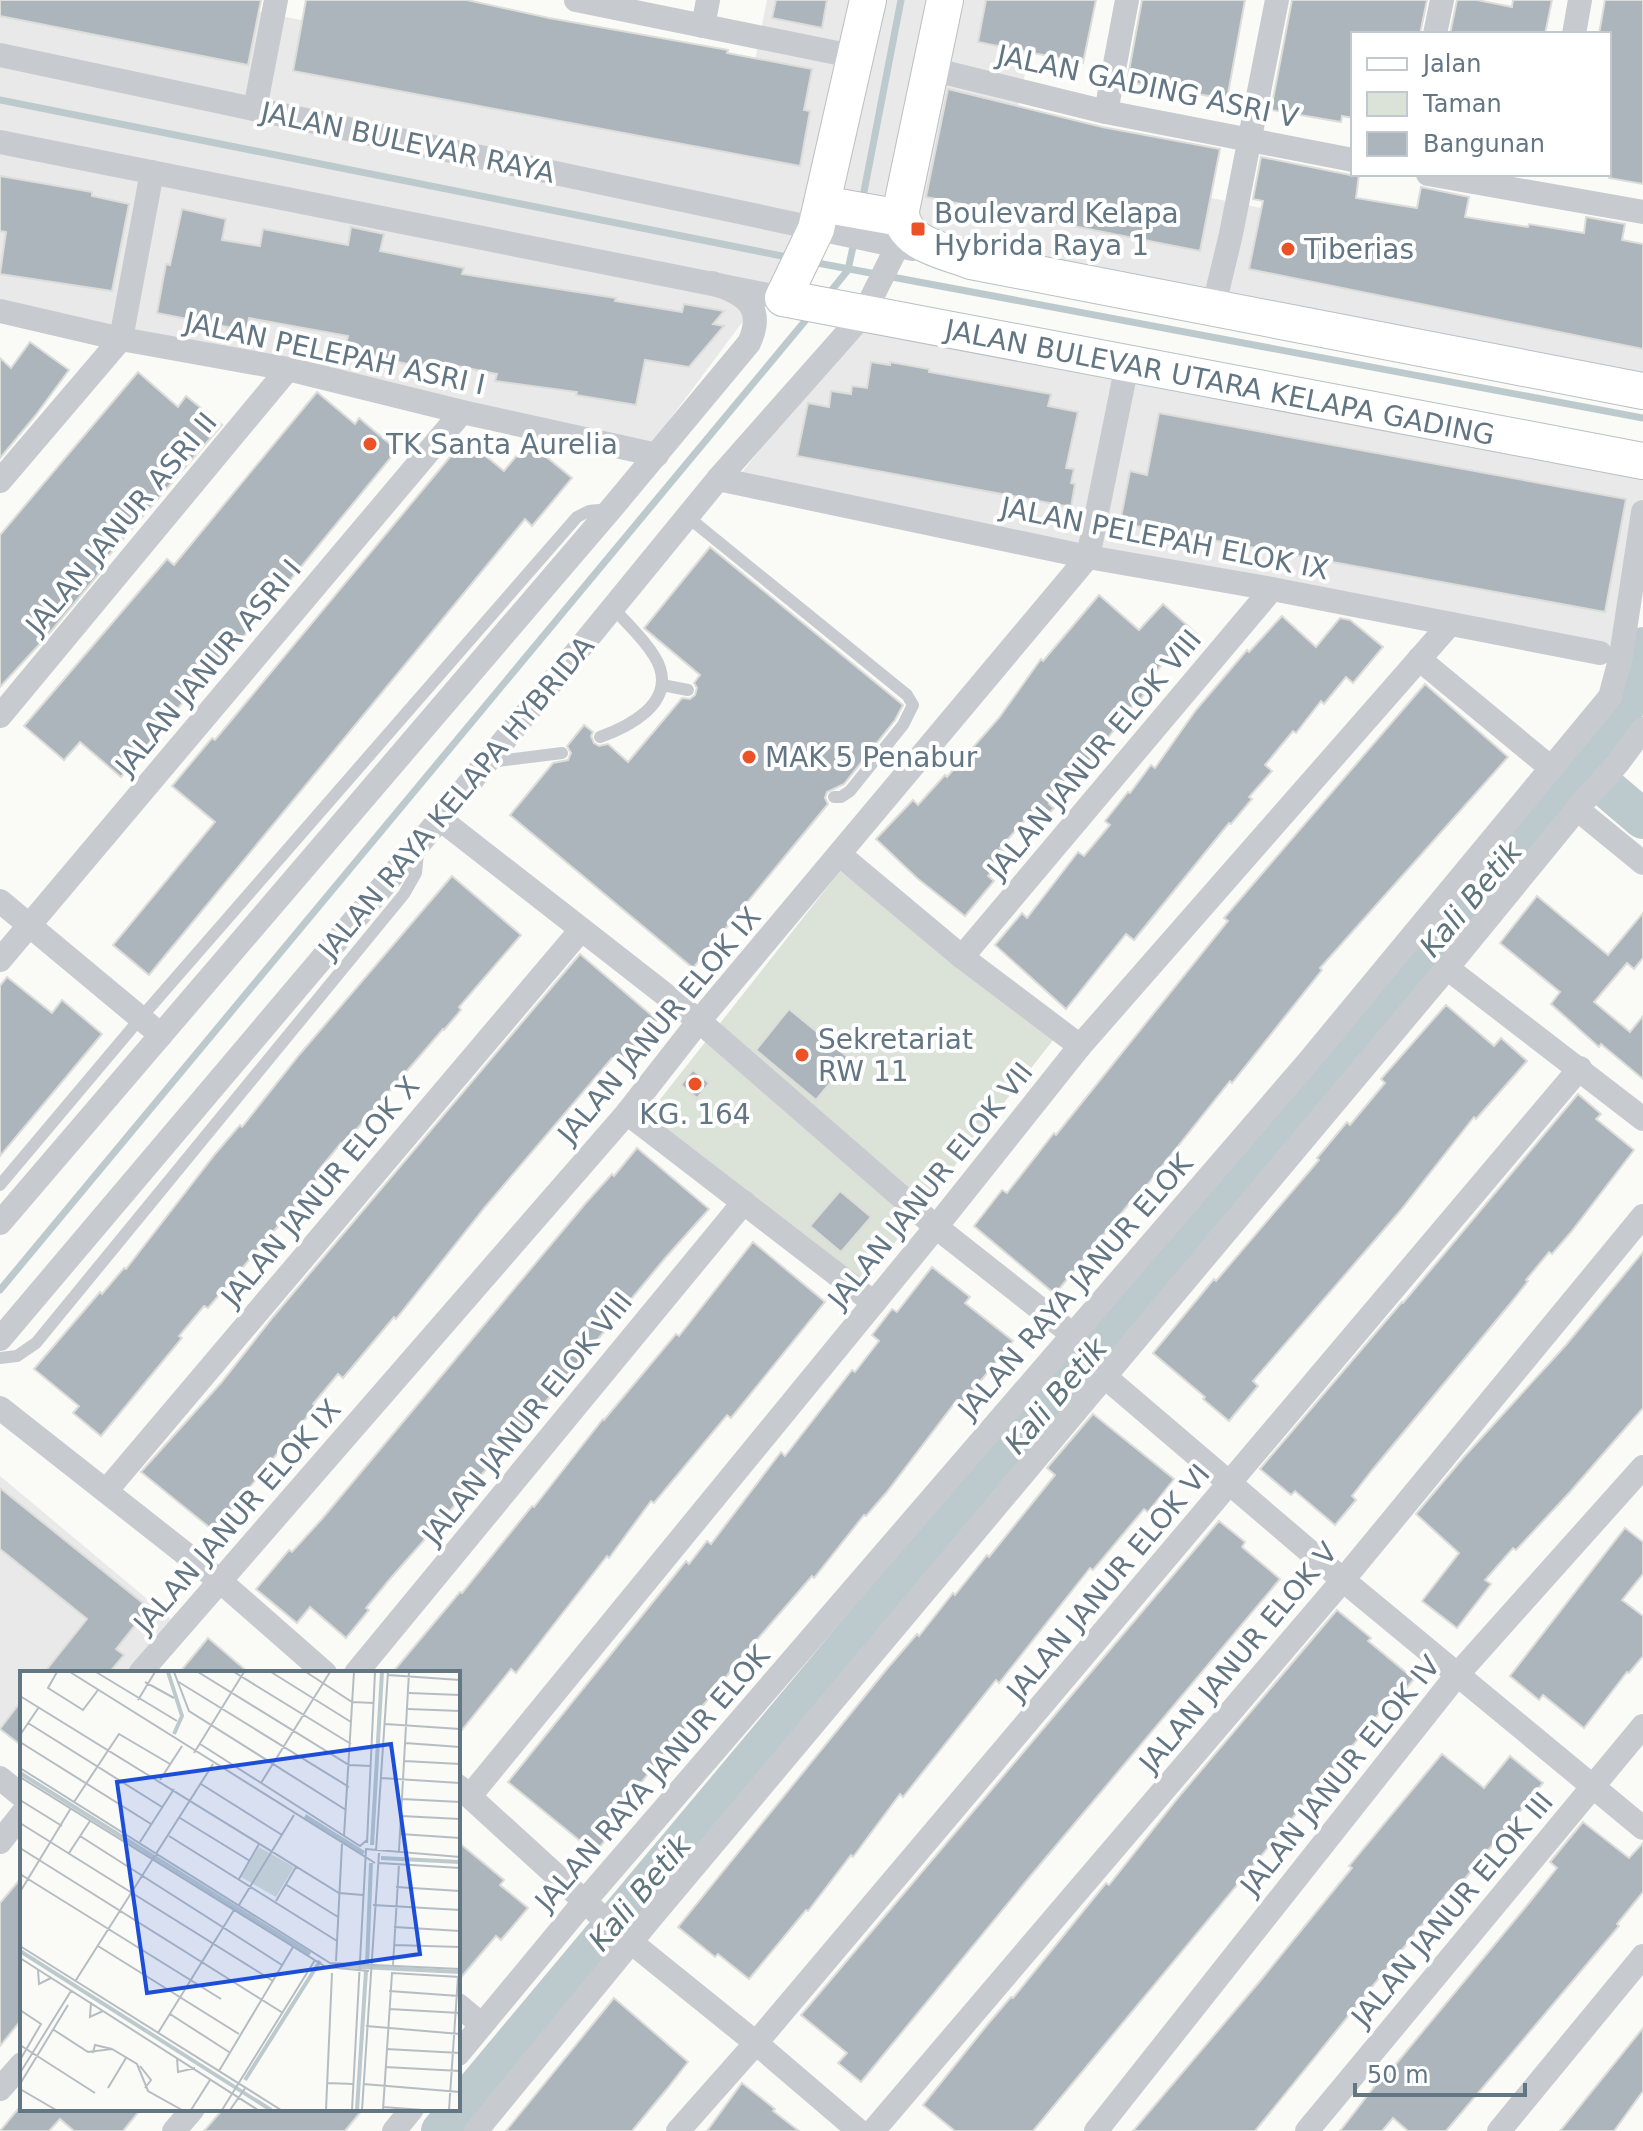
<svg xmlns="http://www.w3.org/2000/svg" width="1643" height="2131" font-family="'DejaVu Sans',sans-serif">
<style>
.built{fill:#e8e9e8}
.green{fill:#dbe2d8}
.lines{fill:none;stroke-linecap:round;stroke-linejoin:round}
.stream{stroke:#bdcacd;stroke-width:7}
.river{stroke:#bdcacd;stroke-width:40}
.building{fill:#abb5bb;stroke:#dcdcd9;stroke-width:2}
.secondary-casing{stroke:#b9bfc3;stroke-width:38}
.service{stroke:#c7cbcf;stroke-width:12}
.minor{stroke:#c7cbcf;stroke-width:24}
.secondary{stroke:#fff;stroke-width:36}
.poi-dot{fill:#ec5225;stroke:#fff;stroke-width:3}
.labels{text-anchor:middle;stroke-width:8;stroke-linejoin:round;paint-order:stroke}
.street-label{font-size:28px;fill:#637684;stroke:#fff}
.poi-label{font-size:28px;fill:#637684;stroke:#fff;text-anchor:start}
.water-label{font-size:30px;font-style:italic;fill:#5e757d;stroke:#fff}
.inset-river{fill:none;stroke:#bdcacd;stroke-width:4}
.inset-road{fill:none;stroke:#b5bdc2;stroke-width:2}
.view{fill:#1d4ed8;fill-opacity:0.15;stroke:#1d4ed8;stroke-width:4}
.inset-edge{fill:none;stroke:#637684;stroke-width:4}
</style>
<rect width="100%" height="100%" fill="#fafaf7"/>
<!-- built -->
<g class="built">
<polygon points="0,0 203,0 745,111 767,0 1040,0 1008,157 1643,285 1643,385 817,222 650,446 0,321"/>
<polygon points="863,319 1643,474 1643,497 1616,649 736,480"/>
<polygon points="0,1476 171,1619 125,1673 22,1673 22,1744 0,1728"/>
</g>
<!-- green -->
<polygon class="green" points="840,871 1053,1040 861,1286 647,1116"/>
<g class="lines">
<!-- stream -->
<g class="stream">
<polyline points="0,100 792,258"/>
<polyline points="862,202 901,0"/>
<polyline points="812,262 1643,418"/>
<polyline points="826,297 848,270 854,242"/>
<polyline points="0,1290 810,315"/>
</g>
<!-- river -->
<g class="river">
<polyline points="1581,766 1643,819"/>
<polyline points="441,2131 1613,730 1635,687 1643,647"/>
</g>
</g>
<!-- building -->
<g class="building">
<polygon points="0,0 261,0 248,65 0,16"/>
<polygon points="306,0 467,0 549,18 728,50 727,53 812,69 804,110 810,111 800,166 293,71"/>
<polygon points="776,0 827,0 822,28 772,18"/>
<polygon points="986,0 1096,0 1083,63 978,42"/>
<polygon points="1142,0 1245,0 1227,99 1127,82"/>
<polygon points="1292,0 1427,0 1420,34 1353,34 1353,118 1342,116 1341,122 1271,110"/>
<polygon points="1457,0 1477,0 1512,7 1513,0 1552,0 1545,34 1450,34"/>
<polygon points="1605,0 1643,0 1643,184 1609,178 1609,34 1599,34"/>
<polygon points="948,89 1102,127 1220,149 1200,251 926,197"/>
<polygon points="1261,157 1350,175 1359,174 1356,198 1417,208 1421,187 1469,197 1465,217 1528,227 1529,224 1584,233 1586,217 1625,224 1622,240 1643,244 1643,349 1249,269 1263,201 1253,199"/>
<polygon points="0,176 92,192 92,196 129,204 112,291 0,274 6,232 0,231"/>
<polygon points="182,209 226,219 222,240 260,246 263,229 348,245 351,227 384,234 380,251 464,268 462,274 603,296 616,298 615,301 682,312 684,304 724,311 713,324 724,326 689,367 645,360 636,405 576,395 577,392 495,381 497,374 437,362 435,370 366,355 365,360 344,356 348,336 249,318 246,334 227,330 228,327 157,313 166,264 170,265"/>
<polygon points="30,342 69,370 35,416 0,458 0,358 11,368"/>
<polygon points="871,362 890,365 890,362 929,369 929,372 1051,394 1048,406 1078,412 1066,468 1074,469 1071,483 1075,484 1071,507 797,456 808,403 829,407 831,391 851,394 852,386 867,388"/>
<polygon points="138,372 178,407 186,396 222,425 104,561 107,564 47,636 0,687 0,535"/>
<polygon points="317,392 355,424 359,418 397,450 226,658 222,655 121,777 80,742 64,760 24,726 167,559 174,565"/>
<polygon points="1159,413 1626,499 1605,612 1120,523 1130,471 1147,475"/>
<polygon points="465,439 504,471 528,442 572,478 532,526 525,519 149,975 113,945 215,822 172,786 212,738 215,740"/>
<polygon points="710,547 903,705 895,720 844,784 827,792 825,798 828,804 693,968 510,815 553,763 568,760 571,753 567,746 584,725 593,732 591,736 594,743 599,746 608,744 628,762 682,698 690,699 695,695 697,688 694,683 700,675 644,628"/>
<polygon points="1099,595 1139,630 1163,604 1197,634 1174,659 1170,655 1144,686 1148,689 1136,705 1134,704 1093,757 1049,804 1054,808 1035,829 1025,820 1000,848 1007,854 988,876 994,881 965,916 917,878 876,839 913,800 918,805 945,775 947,777 999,718 1041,659 1043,661"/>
<polygon points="1282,616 1316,647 1340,618 1350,620 1383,647 1353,683 1346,677 1324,704 1321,701 1296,733 1293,731 1265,765 1272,771 1249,797 1252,799 1231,824 1229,823 1134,940 1126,934 1066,1009 995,945 1022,913 1027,918 1078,852 1084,856 1110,825 1105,821 1128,792 1130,793 1151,765 1155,768 1196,710 1247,650 1249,652"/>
<polygon points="1425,684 1508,757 1320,968 1322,970 1232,1083 1230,1081 1139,1195 1137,1194 1055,1294 974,1226 1002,1190 1007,1193 1054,1133 1056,1135 1228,921 1224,918"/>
<polygon points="452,876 521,935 459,1007 461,1010 444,1030 443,1029 343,1145 341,1143 318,1171 321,1174 285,1218 208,1308 204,1306 179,1336 182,1338 101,1436 73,1413 79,1406 34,1369 100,1292 102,1294 124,1268 126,1269 216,1153 240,1125 242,1127 300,1054"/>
<polygon points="1537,896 1608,955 1643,913 1643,958 1634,969 1627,963 1594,1002 1630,1032 1643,1016 1643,1079 1601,1044 1599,1047 1551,1004 1560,992 1500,943"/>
<polygon points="580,954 657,1020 620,1065 612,1058 485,1207 396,1319 394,1317 343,1378 338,1374 313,1404 316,1406 214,1531 141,1472 221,1383 273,1317"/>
<polygon points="7,977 52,1013 62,1000 102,1034 0,1156 0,986"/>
<polygon points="1446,1005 1494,1046 1501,1038 1527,1061 1476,1119 1474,1117 1400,1211 1253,1381 1258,1386 1229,1421 1203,1399 1205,1397 1153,1353 1214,1279 1216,1281 1319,1160 1317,1158 1347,1122 1350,1125 1385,1083 1381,1079"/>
<polygon points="789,1009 850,1059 816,1100 756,1050"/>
<polygon points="693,1070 709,1083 697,1098 681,1085"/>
<polygon points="1578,1094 1601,1114 1596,1119 1634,1150 1571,1232 1552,1254 1549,1252 1526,1280 1528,1281 1509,1305 1373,1469 1352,1496 1356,1500 1335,1525 1295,1491 1291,1495 1260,1469 1402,1302 1403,1303"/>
<polygon points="637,1148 709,1209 666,1257 549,1398 389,1580 366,1608 369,1610 346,1638 310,1607 297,1623 256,1589 289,1550 292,1552 322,1519 585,1204 612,1174 614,1176"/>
<polygon points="840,1191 871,1217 841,1252 810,1226"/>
<polygon points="753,1242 825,1302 731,1418 727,1415 654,1503 651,1501 609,1558 607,1556 516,1673 511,1669 458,1735 458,1673 392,1673 460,1592 462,1593 532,1506 534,1507 603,1419 604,1420 676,1334 679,1336"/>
<polygon points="1643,1252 1643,1408 1569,1493 1516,1550 1513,1548 1485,1580 1491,1584 1457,1628 1422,1601 1459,1553 1416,1514 1464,1457 1566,1345"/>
<polygon points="932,1267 970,1297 965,1303 1013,1341 962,1404 957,1400 886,1493 866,1516 864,1515 814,1578 812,1576 742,1657 616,1814 622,1818 595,1853 508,1782 686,1561 689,1564 707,1541 711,1544 781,1452 785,1456 852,1370 855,1372 879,1341 872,1335 892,1309 897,1312"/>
<polygon points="1093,1414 1174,1479 1148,1512 1144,1509 1093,1570 1090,1568 999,1683 996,1680 903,1797 900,1794 853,1857 851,1855 808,1911 806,1910 749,1979 718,1954 715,1957 678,1927 886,1670 917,1634 919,1636 953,1593 955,1595 987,1555 989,1557 1055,1475 1047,1468"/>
<polygon points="0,1488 149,1608 116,1649 124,1655 109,1673 44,1673 87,1619 0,1549"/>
<polygon points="1219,1521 1245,1542 1242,1547 1280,1579 1027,1880 861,2082 838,2063 847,2053 801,2015"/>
<polygon points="1625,1528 1643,1542 1643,1574 1622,1600 1643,1616 1643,1656 1629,1673 1627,1672 1584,1728 1543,1695 1539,1700 1510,1676"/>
<polygon points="1337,1610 1371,1638 1368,1641 1414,1679 1386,1713 1382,1710 1033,2131 955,2131 923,2105 988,2024 1011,1997 1013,1998 1106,1883 1109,1885 1182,1793"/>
<polygon points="208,1638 249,1673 179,1673"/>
<polygon points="22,1700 22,1746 0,1729"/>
<polygon points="1442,1754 1484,1788 1510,1756 1543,1783 1455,1891 1452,1888 1427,1919 1255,2131 1133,2131 1261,1980 1352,1868 1349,1866"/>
<polygon points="1583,1822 1629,1858 1643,1843 1643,1892 1617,1924 1619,1926 1446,2131 1408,2131 1393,2118 1382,2131 1340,2131 1385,2073 1387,2075 1410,2047 1529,1903 1557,1868 1550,1862"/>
<polygon points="458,1842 504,1880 500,1885 528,1908 501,1940 496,1936 458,1981"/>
<polygon points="22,1877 22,2019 0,2046 0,1903"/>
<polygon points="614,1998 688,2062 666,2090 632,2131 506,2131"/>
<polygon points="1643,2028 1643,2091 1614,2131 1560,2131"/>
<polygon points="742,2083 775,2109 773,2111 799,2131 707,2131"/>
<polygon points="18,2109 141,2109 123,2131 74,2131 60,2119 49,2131 0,2131"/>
<polygon points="223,2109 363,2109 345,2131 204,2131"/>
</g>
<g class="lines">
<!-- secondary casing -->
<g class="secondary-casing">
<g id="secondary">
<polyline points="868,0 816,229 783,298 1643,461"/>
<path d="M945 0 901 210C900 244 946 251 971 261L1643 391"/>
<polyline points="822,204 901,218"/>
</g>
</g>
<!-- service -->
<g class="service">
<polyline points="689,518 907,695 913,705 903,725 850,791 841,797 834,797"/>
<polyline points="662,685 688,690"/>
<path d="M600 737C628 727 672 705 660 668 654 649 627 623 613 608"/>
<polyline points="490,762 562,753"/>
<polyline points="0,1185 138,1021 577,517 589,511 609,509"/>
<polyline points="0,1358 17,1356 36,1343 404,894 416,873 418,852"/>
</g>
<!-- minor -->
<g class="minor">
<polyline points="576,0 857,57"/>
<polyline points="703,26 708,0"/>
<polyline points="1435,34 1442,0"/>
<polyline points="1574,34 1580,0"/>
<polyline points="0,55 913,249"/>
<polyline points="931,69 1106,112 1353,160"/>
<polyline points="255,109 276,0"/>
<polyline points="1106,112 1127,0"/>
<polyline points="0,142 783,298"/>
<polyline points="1428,174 1643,212"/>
<polyline points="1213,309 1231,234 1277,0"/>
<polyline points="0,311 121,339 288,369 462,412 657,455"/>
<polyline points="718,479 1088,557 1272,589 1600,653"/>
<polyline points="0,481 121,339 152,172"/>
<polyline points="1419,659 1551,768"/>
<polyline points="0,716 288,369"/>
<polyline points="1577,809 1643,863"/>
<polyline points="440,819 699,1021 936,1227 1072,1334"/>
<polyline points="840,855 962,957 1080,1046"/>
<polyline points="0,901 161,1035"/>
<polyline points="962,957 1272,589"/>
<polyline points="0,960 462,412"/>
<polyline points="1447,968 1643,1119"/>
<polyline points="627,1113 874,1303"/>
<path d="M0 1223 611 509 749 343C766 306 744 293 712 283"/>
<polyline points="0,1339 440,819 718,479 863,315 898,245"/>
<polyline points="1104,1376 1343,1580 1643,1828"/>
<polyline points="0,1408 220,1581 325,1673"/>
<polyline points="106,1491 580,931"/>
<polyline points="140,1673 627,1113 699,1021 1088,557 1127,365"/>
<polyline points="356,1673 744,1202"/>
<polyline points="0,1778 22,1796"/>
<polyline points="458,1786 616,1930 756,2043 859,2131"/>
<polyline points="470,1796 936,1227 1080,1046 1450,624"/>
<polyline points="0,1842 22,1814"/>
<polyline points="458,2005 482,2025"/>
<polyline points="458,2054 584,1902 1308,1062 1610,697 1621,656 1643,512"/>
<polyline points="0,2089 22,2064"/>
<polyline points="174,2131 193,2109"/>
<polyline points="394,2131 412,2109"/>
<polyline points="476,2131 650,1919 1447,968 1582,803 1618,763 1643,729"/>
<polyline points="678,2131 756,2043 1580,1068"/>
<polyline points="873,2131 1343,1580 1643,1216"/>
<polyline points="1096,2131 1457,1675 1643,1467"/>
<polyline points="1307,2131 1643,1726"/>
<polyline points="1499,2131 1643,1956"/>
</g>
<!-- secondary -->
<use href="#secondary" class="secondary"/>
</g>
<!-- markers -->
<g class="poi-dot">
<rect x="910" y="221" width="16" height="16" rx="4"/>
<circle cx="1288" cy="249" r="8"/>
<circle cx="370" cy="444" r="8"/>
<circle cx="749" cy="757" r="8"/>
<circle cx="802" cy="1055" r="8"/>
<circle cx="695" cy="1084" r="8"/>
</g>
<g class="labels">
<!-- street labels -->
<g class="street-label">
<text transform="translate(1148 86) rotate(12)" y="10">JALAN GADING ASRI V</text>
<text transform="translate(408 142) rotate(12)" y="10">JALAN BULEVAR RAYA</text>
<text transform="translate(335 353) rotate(12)" y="10">JALAN PELEPAH ASRI I</text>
<text transform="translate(1220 382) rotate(11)" y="10">JALAN BULEVAR UTARA KELAPA GADING</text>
<text transform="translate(121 523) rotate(-50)" y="10">JALAN JANUR ASRI II</text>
<text transform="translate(1165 538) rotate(11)" y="10">JALAN PELEPAH ELOK IX</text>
<text transform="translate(208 667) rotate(-50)" y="10">JALAN JANUR ASRI I</text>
<text transform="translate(1094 754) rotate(-50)" y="10">JALAN JANUR ELOK VIII</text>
<text transform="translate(456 797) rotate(-50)" y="10">JALAN RAYA KELAPA HYBRIDA</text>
<text transform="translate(659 1025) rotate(-50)" y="10">JALAN JANUR ELOK IX</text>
<text transform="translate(930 1185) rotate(-51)" y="10">JALAN JANUR ELOK VII</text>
<text transform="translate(320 1191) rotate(-50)" y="10">JALAN JANUR ELOK X</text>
<text transform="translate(1075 1286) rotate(-49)" y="10">JALAN RAYA JANUR ELOK</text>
<text transform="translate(527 1418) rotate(-51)" y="10">JALAN JANUR ELOK VIII</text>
<text transform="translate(237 1516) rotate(-49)" y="10">JALAN JANUR ELOK IX</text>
<text transform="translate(1108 1582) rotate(-50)" y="10">JALAN JANUR ELOK VI</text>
<text transform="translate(1238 1657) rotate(-50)" y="10">JALAN JANUR ELOK V</text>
<text transform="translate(1340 1775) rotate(-51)" y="10">JALAN JANUR ELOK IV</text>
<text transform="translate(652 1778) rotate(-49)" y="10">JALAN RAYA JANUR ELOK</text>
<text transform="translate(1452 1909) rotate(-50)" y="10">JALAN JANUR ELOK III</text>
</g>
<!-- poi labels -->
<g class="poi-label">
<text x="934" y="223">Boulevard Kelapa<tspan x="934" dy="32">Hybrida Raya 1</tspan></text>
<text x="1304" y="259">Tiberias</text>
<text x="386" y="454">TK Santa Aurelia</text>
<text x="765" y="767">MAK 5 Penabur</text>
<text x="818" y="1049">Sekretariat<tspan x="818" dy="32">RW 11</tspan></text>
<text x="695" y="1124" text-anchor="middle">KG. 164</text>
</g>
<!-- water labels -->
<g class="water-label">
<text transform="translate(1471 899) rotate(-50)" y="10">Kali Betik</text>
<text transform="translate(1056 1396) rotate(-50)" y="10">Kali Betik</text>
<text transform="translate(640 1893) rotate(-50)" y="10">Kali Betik</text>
</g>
</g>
<!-- overview -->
<g transform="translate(20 1671)">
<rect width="440" height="440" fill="#fafaf7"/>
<path d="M239 176 274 196 256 226 221 206Z" fill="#dbe2d8"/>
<path class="inset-river" d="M148 1 162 45 154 63M0 102 290 283M285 145 344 182M352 174 362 1M361 187 440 191M0 280 251 439M347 294 351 192M321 295 440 301M225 409 300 290M337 439 346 300"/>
<path class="inset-road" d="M37 1 28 17 63 39 78 19M50 1 355 192M76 1 157 50M154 1 169 40 326 139M178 1 329 94 351 95M214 1 331 73M251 1 331 51M286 1 332 31 354 32M368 4 440 9M157 10 329 116M125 11 154 27M389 22 440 24M0 25 319 222 343 224M118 29 135 1M388 38 440 40M8 52 142 136M365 53 440 58M0 64 19 36M0 71 131 153M385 72 440 76M180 73 340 175 347 169M174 82 224 1M384 90 440 93M0 97 310 292 440 298M0 106 306 296 349 300M361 107 440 112M140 109 162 75M241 112 310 1M181 113 262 164M382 128 440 131M0 129 42 155M54 131 99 63 150 93M381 145 440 148M160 147 230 190M0 152 253 310M380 163 440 167M60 165 262 294M149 165 317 270M324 165 334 1M120 171 154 118M347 172 355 1M0 177 263 342M356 180 368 1M379 180 389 1M49 182 70 150M359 192 440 197M0 203 201 328M219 208 239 173M265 213 318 246M376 216 440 220M0 221 51 137M256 230 276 196M219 234 274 144M353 234 440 239M374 256 440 260M374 274 440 276M0 275 261 439M78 275 219 363M0 287 238 439M316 290 322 173M373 294 379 193M18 299 19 313 31 307M56 309 193 93M369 320 439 325M71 331 70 346 83 340M369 338 440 342M0 339 21 353 0 389M150 343 209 381M346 355 440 363M34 359 68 381 92 378 117 393 128 420 162 439M138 362 214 239M0 374 75 422M366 378 440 382M73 382 75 374 92 378M157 387 158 401 175 397M120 395 131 409 125 417M365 396 440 400M199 400 273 276M0 402 51 320M307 412 333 413M0 413 48 334M343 413 440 421M88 417 106 387M0 418 36 439M363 436 403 439M171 439 190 409M202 439 295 289M210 439 226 416M306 439 312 302M332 439 346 178 440 186M342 439 359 182M363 439 372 302 440 306M429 439 438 306"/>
<path class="view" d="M371 73 400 283 127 322 97 111Z"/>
<rect width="440" height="440" class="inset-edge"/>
</g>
<!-- legend -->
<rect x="1351" y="32" width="260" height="144" fill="#ffffff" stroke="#c1c8ce" stroke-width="2"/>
<rect x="1367" y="58" width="40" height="12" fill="#ffffff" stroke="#c1c8ce" stroke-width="2"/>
<text x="1423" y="72" font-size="24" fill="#637684">Jalan</text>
<rect x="1367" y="92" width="40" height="24" fill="#dbe2d8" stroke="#c1c8ce" stroke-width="2"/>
<text x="1423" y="112" font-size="24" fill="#637684">Taman</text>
<rect x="1367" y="132" width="40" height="24" fill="#abb5bb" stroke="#c1c8ce" stroke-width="2"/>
<text x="1423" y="152" font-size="24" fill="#637684">Bangunan</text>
<!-- scale -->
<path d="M1355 2083v12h170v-12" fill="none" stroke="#637684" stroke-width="4"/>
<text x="1367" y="2083" font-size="24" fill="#637684" stroke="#ffffff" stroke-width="6" paint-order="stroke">50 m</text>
</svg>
